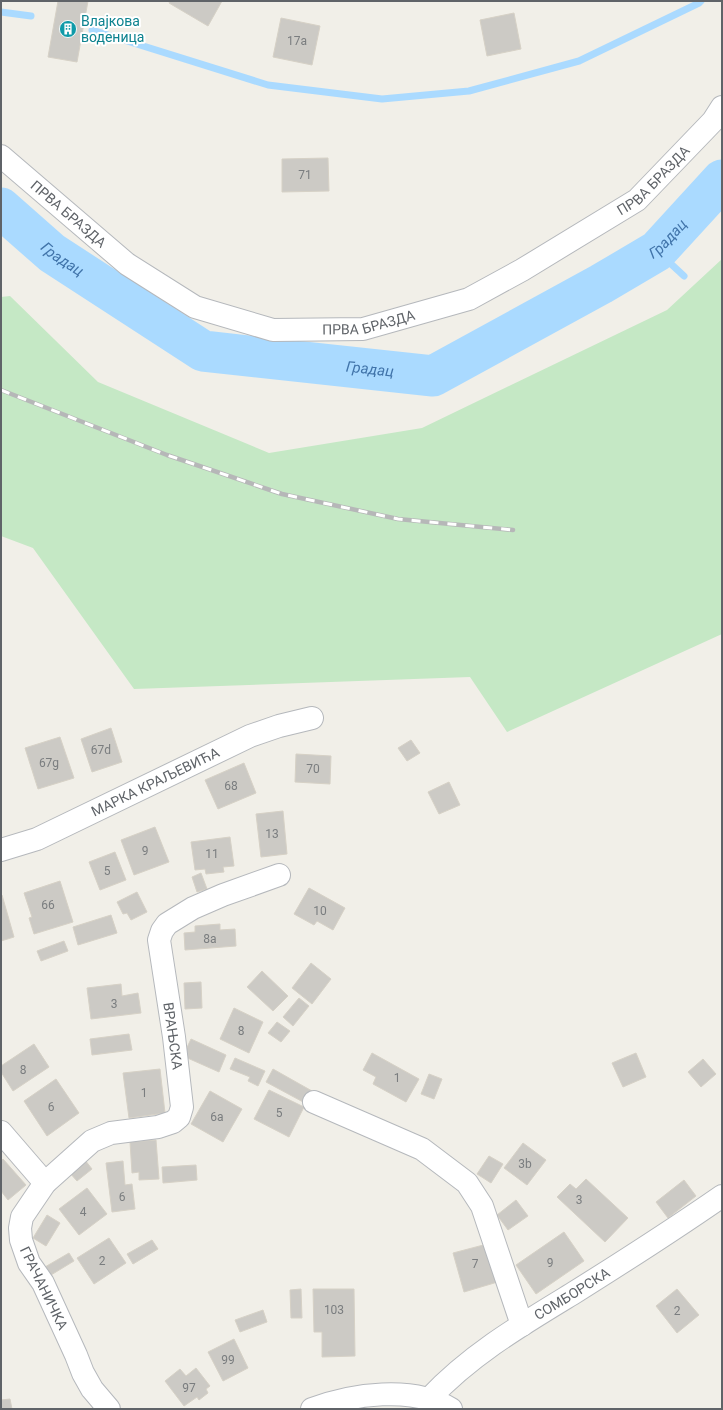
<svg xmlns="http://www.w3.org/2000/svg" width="723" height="1410" font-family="Roboto,sans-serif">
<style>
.green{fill:#c5e8c5}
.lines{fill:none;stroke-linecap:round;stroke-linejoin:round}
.stream{stroke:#aadaff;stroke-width:7}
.river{stroke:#aadaff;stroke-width:41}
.building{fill:#cccac5;stroke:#d6d1c6}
.minor-casing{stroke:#b5b8bc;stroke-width:24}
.tertiary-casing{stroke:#b5b8bc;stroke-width:24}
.minor{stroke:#fff;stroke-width:22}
.tertiary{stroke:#fff;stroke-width:22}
.rail-casing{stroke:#b6b7b8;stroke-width:4.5}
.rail{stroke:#fff;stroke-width:3;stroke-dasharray:9;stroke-linecap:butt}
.labels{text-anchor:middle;stroke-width:4;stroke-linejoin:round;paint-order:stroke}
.number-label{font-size:12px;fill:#7a7d7f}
.culture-label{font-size:14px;fill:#0d838f;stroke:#fff;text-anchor:start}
.street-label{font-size:14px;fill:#5f6368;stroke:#fff}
.water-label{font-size:15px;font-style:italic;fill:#4174aa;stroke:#fff}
</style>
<rect width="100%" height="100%" fill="#f1efe8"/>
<!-- green -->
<polygon class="green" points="722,259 722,634 507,732 470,677 134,689 33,548 1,536 1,297 10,296 98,382 269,453 422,428 667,310"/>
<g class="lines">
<!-- stream -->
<g class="stream">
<polyline points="1,12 31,16"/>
<polyline points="92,30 268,85 382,99 469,91 579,61 699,3 701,1"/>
<polyline points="657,251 684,276"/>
</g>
<!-- river -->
<path class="river" id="s1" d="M1 208 52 253 203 351 433 376 601 284 657 251 722 180"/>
</g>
<!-- building -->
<g class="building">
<polygon points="58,1 88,1 77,62 48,57"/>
<polygon points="170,1 222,1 208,26 169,3"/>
<polygon points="514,13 521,49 487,56 480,20"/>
<polygon points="281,18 320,26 312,65 273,57"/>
<polygon points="328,158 329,191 282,192 282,159"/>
<polygon points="111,728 122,762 92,772 81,739"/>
<polygon points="60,737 74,778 38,789 25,748"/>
<polygon points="411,740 420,753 407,761 398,748"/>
<polygon points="296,754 331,756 330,784 295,782"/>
<polygon points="244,763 256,793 218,809 205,780"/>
<polygon points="449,782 460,805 439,814 428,792"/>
<polygon points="283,811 287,854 261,857 256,814"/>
<polygon points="155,827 169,862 134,875 121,840"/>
<polygon points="230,837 234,866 223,867 224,872 206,874 205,869 195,870 191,842"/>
<polygon points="115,852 126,880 100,890 89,862"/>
<polygon points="201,873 207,889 197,892 192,877"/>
<polygon points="60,881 73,922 34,934 29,918 32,917 24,893"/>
<polygon points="309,888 345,908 333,930 317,921 314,925 294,914"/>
<polygon points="137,892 147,912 131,920 127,913 123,914 117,902"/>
<polygon points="2,895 14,937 1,941 1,896"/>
<polygon points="111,915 117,933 78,945 73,927"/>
<polygon points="220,924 220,930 235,929 236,946 185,950 184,933 195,932 195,926"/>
<polygon points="64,941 68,951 41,961 37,951"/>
<polygon points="311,963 331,979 312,1004 292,988"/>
<polygon points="262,971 288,996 273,1011 247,987"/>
<polygon points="201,982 202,1008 185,1009 184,983"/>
<polygon points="121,984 122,996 138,993 141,1013 91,1019 87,988"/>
<polygon points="299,998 309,1006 293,1026 283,1017"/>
<polygon points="234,1008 263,1022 249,1053 220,1039"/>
<polygon points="277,1022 290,1031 281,1042 268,1033"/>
<polygon points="129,1034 132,1050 92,1055 90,1039"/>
<polygon points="191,1039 226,1055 219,1072 183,1056"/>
<polygon points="34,1044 49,1067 13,1091 1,1072 1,1066"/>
<polygon points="372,1053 419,1079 406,1102 373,1084 376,1077 363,1070"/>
<polygon points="636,1053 646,1077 623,1087 612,1063"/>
<polygon points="235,1058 265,1071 258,1086 248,1081 250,1077 230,1069"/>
<polygon points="703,1059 716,1074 701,1087 688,1072"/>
<polygon points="160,1069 165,1113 129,1118 123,1073"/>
<polygon points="273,1069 312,1091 305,1103 266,1082"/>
<polygon points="429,1074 442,1079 434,1099 421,1094"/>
<polygon points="56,1079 79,1113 47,1136 24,1101"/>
<polygon points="269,1090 304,1107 289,1137 254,1119"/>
<polygon points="210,1091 242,1109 223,1142 191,1124"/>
<polygon points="156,1140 159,1179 139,1180 139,1172 132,1173 130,1142"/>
<polygon points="523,1143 546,1160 527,1185 504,1168"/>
<polygon points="489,1156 503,1164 491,1183 477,1174"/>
<polygon points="3,1159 26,1185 8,1200 1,1191 1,1161"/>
<polygon points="85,1160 92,1169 77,1181 69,1172"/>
<polygon points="123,1161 125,1185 132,1184 135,1209 112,1212 106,1163"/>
<polygon points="196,1165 197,1180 163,1183 162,1167"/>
<polygon points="586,1179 628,1218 605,1242 557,1197 570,1184 576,1189"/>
<polygon points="684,1180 696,1196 668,1218 656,1202"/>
<polygon points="87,1188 107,1214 79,1235 59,1209"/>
<polygon points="516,1200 528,1216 508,1230 497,1215"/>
<polygon points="47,1215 60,1223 46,1246 33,1238"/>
<polygon points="564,1232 584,1261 536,1294 516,1265"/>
<polygon points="109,1238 126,1263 94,1284 77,1258"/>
<polygon points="152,1240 158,1249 133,1264 127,1254"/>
<polygon points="491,1243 501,1281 464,1292 453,1253"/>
<polygon points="69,1253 74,1261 51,1275 45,1267"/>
<polygon points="301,1289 302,1318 291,1318 290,1290"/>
<polygon points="313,1289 354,1289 355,1356 322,1357 322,1332 314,1332"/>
<polygon points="677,1289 699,1315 677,1333 656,1306"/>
<polygon points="263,1310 267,1322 240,1332 235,1320"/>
<polygon points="234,1339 248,1368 223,1381 208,1352"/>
<polygon points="196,1368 210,1386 206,1389 208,1393 199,1400 197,1397 184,1406 165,1381 180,1369 186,1376"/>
<polygon points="10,1399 12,1409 1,1409 1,1400"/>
</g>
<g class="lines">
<!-- minor casing -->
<g class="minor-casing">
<g id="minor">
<path id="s2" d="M1 156 127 264 195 307 273 330 363 329 469 299 522 270 637 200 713 121 722 107"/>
<path id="s3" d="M1 850 37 839 250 736 279 726 312 718"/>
<polyline points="314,1102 422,1149 467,1183 482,1206 522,1325"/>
<polyline points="1,1132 45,1183"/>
<path id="s4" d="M429 1399C470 1355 521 1325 572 1294 623 1262 673 1230 722 1196"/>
<polyline points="109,1409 92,1389 83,1373 76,1355 43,1283 29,1263 21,1240 20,1228 22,1217 45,1183 92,1141 111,1133 158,1127 173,1122 179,1117 182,1107 174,1037 159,940 162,931 167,924 193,908 223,895 279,875"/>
</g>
</g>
<!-- tertiary casing -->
<g class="tertiary-casing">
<path id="tertiary" d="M312 1409C352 1394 413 1385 451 1409"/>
</g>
<!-- minor -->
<use href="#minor" class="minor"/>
<!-- tertiary -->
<use href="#tertiary" class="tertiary"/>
<!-- rail casing -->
<g class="rail-casing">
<polyline id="rail" points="1,390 167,455 282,494 398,519 513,530"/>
</g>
<!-- rail -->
<use href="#rail" class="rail"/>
</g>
<!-- icons -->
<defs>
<g id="building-disc" transform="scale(0.9)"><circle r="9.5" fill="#0f9aa8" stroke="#fff"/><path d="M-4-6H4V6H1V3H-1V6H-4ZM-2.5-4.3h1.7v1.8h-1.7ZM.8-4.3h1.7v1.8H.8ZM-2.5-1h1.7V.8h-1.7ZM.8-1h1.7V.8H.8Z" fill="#fff"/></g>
</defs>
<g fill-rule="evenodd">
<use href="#building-disc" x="68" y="29"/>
</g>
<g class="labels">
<!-- number labels -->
<g class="number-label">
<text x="297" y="45">17a</text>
<text x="305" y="179">71</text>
<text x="101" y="754">67d</text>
<text x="49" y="767">67g</text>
<text x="313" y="773">70</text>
<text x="231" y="790">68</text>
<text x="272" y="838">13</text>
<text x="145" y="855">9</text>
<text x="212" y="858">11</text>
<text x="107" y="875">5</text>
<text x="48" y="909">66</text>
<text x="320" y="915">10</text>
<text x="210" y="943">8a</text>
<text x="114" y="1008">3</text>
<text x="241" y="1035">8</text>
<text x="23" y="1074">8</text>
<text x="397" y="1082">1</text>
<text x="144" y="1097">1</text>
<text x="51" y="1111">6</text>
<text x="279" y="1117">5</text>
<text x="217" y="1121">6a</text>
<text x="525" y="1168">3b</text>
<text x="122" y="1201">6</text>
<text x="579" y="1204">3</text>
<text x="83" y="1216">4</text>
<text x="102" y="1265">2</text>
<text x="550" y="1267">9</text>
<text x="475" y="1268">7</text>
<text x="334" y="1314">103</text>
<text x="677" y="1315">2</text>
<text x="228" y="1364">99</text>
<text x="189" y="1392">97</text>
</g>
<!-- culture labels -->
<g class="culture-label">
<text x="81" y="26">Влајкова<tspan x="81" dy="16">воденица</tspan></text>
</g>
<!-- street labels -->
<g class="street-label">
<text dy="5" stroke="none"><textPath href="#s2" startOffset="748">ПРВА БРАЗДА</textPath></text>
<text dy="5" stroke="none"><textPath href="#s2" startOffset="89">ПРВА БРАЗДА</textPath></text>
<text dy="5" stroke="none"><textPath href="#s2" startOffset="424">ПРВА БРАЗДА</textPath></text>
<text dy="5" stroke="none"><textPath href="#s3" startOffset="169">МАРКА КРАЉЕВИЋА</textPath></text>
<text transform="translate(173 1036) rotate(82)" y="5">ВРАЊСКА</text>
<text transform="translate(44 1288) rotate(64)" y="5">ГРАЧАНИЧКА</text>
<text dy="5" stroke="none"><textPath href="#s4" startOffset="178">СОМБОРСКА</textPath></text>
</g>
<!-- water labels -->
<g class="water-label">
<text dy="5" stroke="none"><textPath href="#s1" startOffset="752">Градац</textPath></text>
<text dy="5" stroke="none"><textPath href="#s1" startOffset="80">Градац</textPath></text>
<text dy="5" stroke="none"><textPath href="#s1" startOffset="416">Градац</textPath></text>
</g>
</g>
<!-- border -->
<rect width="723" height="1410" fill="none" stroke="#5f6368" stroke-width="4"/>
</svg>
